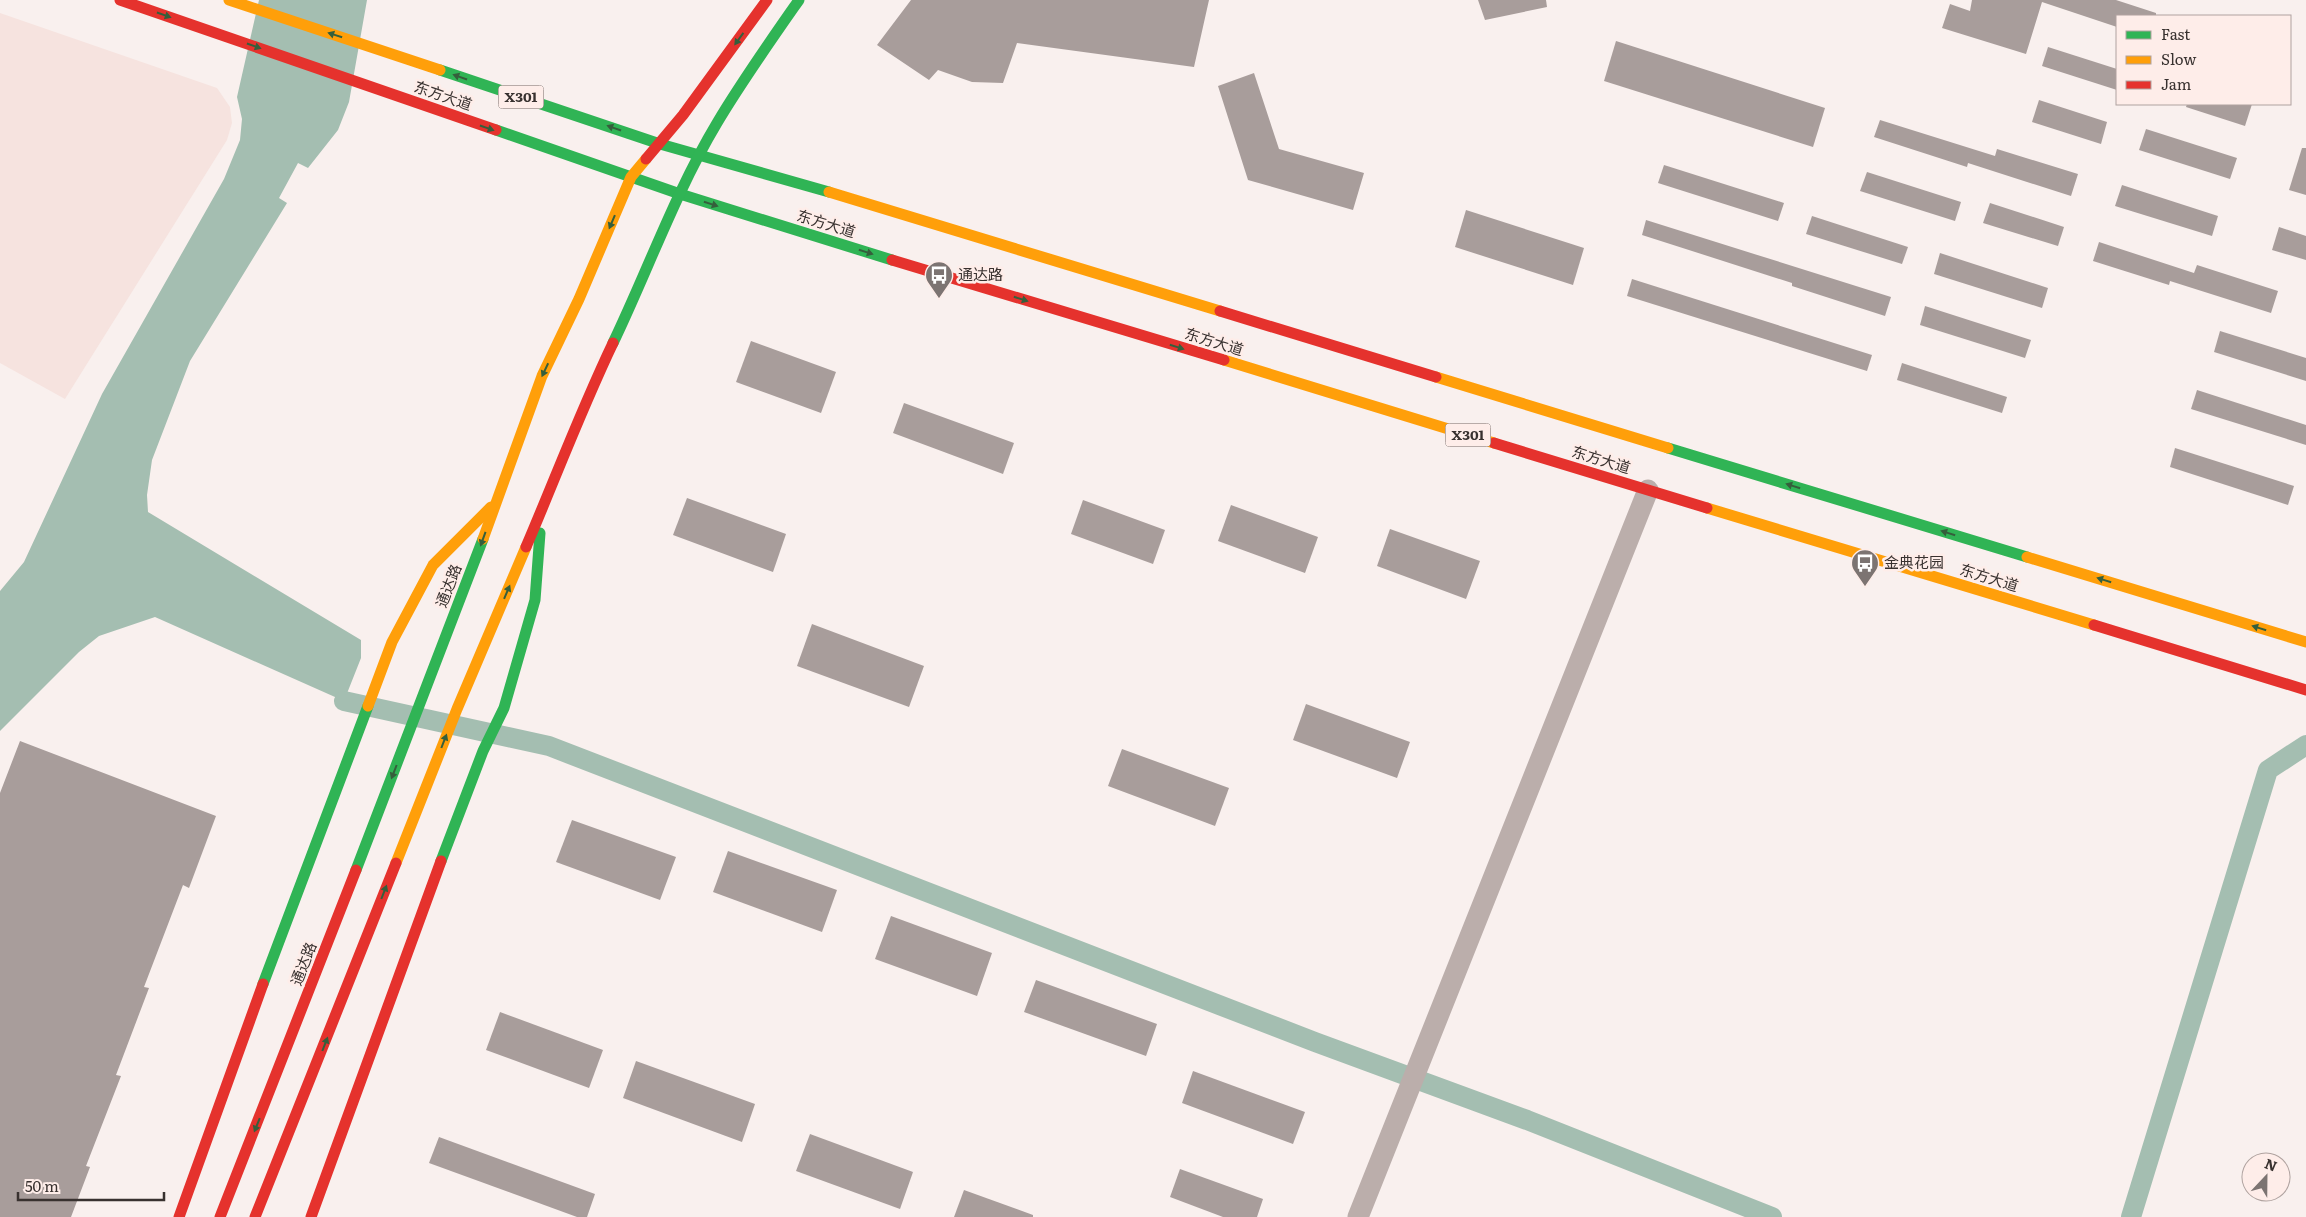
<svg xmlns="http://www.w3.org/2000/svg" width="2306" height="1217" font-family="Literata,'Noto Sans SC',serif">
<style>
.built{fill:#f6e3df}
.water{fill:#a4beb1}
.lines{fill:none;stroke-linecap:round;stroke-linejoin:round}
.canal{stroke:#a4beb1;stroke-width:20}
.building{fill:#a89d9b}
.street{stroke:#bbaeab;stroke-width:21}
.fast{stroke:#30b455;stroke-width:11}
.slow{stroke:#ff9f0a;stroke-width:11}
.jam{stroke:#e5322d;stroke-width:11}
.oneway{fill:#355f3c}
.labels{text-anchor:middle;stroke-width:5;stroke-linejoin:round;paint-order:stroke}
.shield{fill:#feede9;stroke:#736967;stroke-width:1}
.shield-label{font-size:14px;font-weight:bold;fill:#38312f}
.street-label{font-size:15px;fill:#38312f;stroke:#feede9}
.poi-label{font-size:15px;fill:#38312f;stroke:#feede9;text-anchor:start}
</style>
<rect width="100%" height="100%" fill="#f9f0ee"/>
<!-- built -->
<polygon class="built" points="0,13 217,88 230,107 232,123 227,140 65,399 0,363"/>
<!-- water -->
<polygon class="water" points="259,0 367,0 349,102 338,130 308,168 298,163 279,198 287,203 190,361 152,460 147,495 148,512 361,640 361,658 344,701 155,617 99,636 79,652 0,731 0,591 24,562 102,394 224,179 240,140 242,119 237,97"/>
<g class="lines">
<!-- canal -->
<g class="canal">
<polyline points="344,701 549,746 1315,1042 1527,1120 1772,1217"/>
<polyline points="2131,1217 2268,770 2306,745"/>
</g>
</g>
<!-- building -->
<g class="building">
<polygon points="911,0 1209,0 1194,67 1017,43 1003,83 972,82 938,70 929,80 877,45"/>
<polygon points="1478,0 1546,0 1547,7 1485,20"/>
<polygon points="1972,0 2116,0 2156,13 2156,16 2117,16 2117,27 2042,2 2026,54 1942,28 1950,4 1970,11"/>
<polygon points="1616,41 1825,108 1813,147 1604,81"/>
<polygon points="2048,47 2117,69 2117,90 2042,66"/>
<polygon points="1254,73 1279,149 1364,173 1353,210 1248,180 1218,86"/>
<polygon points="2039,100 2107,122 2101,144 2032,122"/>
<polygon points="2187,104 2252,104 2245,126 2186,107"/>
<polygon points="1880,120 1995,156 1997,149 2078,174 2071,196 1968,163 1967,167 1874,137"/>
<polygon points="2146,129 2237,158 2230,179 2139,150"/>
<polygon points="2302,148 2306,148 2306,195 2289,190"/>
<polygon points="1664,165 1784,203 1778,221 1658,183"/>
<polygon points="1867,172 1961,202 1955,221 1860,191"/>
<polygon points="2122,185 2218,216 2212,236 2115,206"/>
<polygon points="1990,203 2064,227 2058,246 1983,223"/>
<polygon points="1466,210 1584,248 1573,285 1455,247"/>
<polygon points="1812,216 1908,247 1902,264 1806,234"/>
<polygon points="1646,220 1891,297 1885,316 1792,286 1792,283 1642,235"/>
<polygon points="2279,227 2306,236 2306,260 2272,250"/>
<polygon points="2099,242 2194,273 2197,265 2278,291 2271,313 2170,281 2169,285 2093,261"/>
<polygon points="1940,253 2048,288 2042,308 1934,274"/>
<polygon points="1632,279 1872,355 1867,371 1627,296"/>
<polygon points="1925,306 2031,340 2025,358 1920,325"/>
<polygon points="2220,331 2306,358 2306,381 2214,352"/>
<polygon points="751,341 836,372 821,413 736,382"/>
<polygon points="1902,363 2007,397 2002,413 1897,380"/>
<polygon points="2197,390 2306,425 2306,445 2191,409"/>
<polygon points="904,403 1014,443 1003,474 893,433"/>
<polygon points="2175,448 2294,486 2288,505 2170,467"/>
<polygon points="687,498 786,534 773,572 673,535"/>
<polygon points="1083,500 1165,530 1153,564 1071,534"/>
<polygon points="1231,505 1318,537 1305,573 1218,541"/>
<polygon points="1390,529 1480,561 1466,599 1377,566"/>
<polygon points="812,624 924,666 909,707 797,666"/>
<polygon points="1306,704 1410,742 1397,778 1293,740"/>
<polygon points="20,741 216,816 189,888 183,885 144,987 149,988 116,1075 121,1076 86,1166 90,1167 71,1217 0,1217 0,793"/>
<polygon points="1122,749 1229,788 1215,826 1108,786"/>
<polygon points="572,820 676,857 660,900 556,862"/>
<polygon points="728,851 837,890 822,932 713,892"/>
<polygon points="891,916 992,953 977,996 875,959"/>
<polygon points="1036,980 1157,1024 1146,1056 1024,1012"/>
<polygon points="500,1012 603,1050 589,1088 486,1050"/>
<polygon points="636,1061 755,1104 742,1142 623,1098"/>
<polygon points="1193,1071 1305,1112 1293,1144 1182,1103"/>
<polygon points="810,1134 913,1172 900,1209 796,1171"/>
<polygon points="439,1137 595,1194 587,1217 577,1217 429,1163"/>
<polygon points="1180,1169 1263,1199 1257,1217 1223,1217 1170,1197"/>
<polygon points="964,1190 1033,1215 1033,1217 954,1217"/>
</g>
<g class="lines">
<!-- street -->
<polyline class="street" points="1358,1217 1648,490"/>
<!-- fast -->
<g class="fast">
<polyline points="440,70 660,144 829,192"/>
<polyline points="496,130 680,194 892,260"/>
<path d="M613 343C648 270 675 193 717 123 742 81 771 40 799 0"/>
<polyline points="1668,448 2027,557"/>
<polyline points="441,861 483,751 504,708 535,600 540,533"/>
<polyline points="356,870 483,539"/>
<polyline points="263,984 368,706"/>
</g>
<!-- slow -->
<g class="slow">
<polyline points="229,0 440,70"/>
<polyline points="829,192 1220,311"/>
<polyline points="1224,360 1494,443"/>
<polyline points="1436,377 1668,448"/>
<polyline points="1707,508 2094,625"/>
<polyline points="483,539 542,376 579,299 631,177 646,159"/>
<polyline points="2027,557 2306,642"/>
<polyline points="368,706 392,642 433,565 491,507"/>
<polyline points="396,863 457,709 526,547"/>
</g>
<!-- jam -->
<g class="jam">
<polyline points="120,0 496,130"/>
<polyline points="646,159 683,115 767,0"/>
<polyline points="892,260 1224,360"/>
<polyline points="1220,311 1436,377"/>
<polyline points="1494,443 1707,508"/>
<path d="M526 547C555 479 581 410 613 343"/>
<polyline points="2094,625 2306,690"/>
<polyline points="179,1217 263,984"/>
<polyline points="220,1217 356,870"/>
<polyline points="255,1217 396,863"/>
<polyline points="311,1217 441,861"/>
</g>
</g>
<!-- one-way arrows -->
<defs><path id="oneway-solid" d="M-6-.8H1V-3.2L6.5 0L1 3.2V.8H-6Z" transform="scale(1.25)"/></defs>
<g class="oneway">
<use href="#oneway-solid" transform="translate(164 15) rotate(19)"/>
<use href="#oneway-solid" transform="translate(335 35) rotate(-162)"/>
<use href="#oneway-solid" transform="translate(739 39) rotate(126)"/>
<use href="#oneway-solid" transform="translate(254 46) rotate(19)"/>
<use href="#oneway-solid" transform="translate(460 77) rotate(-161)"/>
<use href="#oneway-solid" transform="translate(487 128) rotate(19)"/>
<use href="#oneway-solid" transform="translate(614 128) rotate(-161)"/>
<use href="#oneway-solid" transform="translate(711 204) rotate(18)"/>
<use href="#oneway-solid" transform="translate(612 222) rotate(113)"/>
<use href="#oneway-solid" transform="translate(866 252) rotate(17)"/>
<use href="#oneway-solid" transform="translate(1021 299) rotate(17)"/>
<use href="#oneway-solid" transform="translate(1177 347) rotate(17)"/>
<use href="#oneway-solid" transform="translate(545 370) rotate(115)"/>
<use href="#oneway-solid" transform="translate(1793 486) rotate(-163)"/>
<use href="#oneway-solid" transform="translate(1948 533) rotate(-163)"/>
<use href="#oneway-solid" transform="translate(483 539) rotate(110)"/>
<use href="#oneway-solid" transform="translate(2104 580) rotate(-163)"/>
<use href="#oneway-solid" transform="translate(507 592) rotate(-67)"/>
<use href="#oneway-solid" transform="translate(2259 628) rotate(-163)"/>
<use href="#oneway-solid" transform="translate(444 741) rotate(-69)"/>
<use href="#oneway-solid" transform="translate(394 772) rotate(111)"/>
<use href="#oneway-solid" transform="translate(384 892) rotate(-69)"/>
<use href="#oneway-solid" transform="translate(325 1044) rotate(-69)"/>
<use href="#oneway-solid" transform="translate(257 1125) rotate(112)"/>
</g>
<!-- icons -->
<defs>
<g id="bus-pin" transform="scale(1.4375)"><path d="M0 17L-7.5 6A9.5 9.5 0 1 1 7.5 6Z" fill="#7c7472" stroke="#feede9"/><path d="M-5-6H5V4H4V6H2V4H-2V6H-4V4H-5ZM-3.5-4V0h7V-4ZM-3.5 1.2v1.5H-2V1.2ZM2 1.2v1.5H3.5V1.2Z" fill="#fff"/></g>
</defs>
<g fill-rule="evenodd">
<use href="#bus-pin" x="939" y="275"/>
<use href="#bus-pin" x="1865" y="563"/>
</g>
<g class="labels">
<!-- shield labels -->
<g class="shield">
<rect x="498.5" y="85.5" width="45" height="23" rx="4"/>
<rect x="1445.5" y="423.5" width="45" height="23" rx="4"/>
</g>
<g class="shield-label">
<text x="521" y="102">X301</text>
<text x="1468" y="440">X301</text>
</g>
<!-- street labels -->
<g class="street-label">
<text transform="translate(443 96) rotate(19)" y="5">东方大道</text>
<text transform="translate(826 224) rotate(17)" y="5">东方大道</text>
<text transform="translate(1214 342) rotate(17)" y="5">东方大道</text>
<text transform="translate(1601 460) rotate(17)" y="5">东方大道</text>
<text transform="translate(1989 578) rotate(17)" y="5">东方大道</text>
<text transform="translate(449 586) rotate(-69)" y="5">通达路</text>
<text transform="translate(304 964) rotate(-69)" y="5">通达路</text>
</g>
<!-- poi labels -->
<g class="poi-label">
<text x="958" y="280">通达路</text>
<text x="1884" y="568">金典花园</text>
</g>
</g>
<!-- legend -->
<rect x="2116" y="15" width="175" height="90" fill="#feede9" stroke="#afa29f"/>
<rect x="2126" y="31" width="25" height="8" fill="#30b455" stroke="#afa29f"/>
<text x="2161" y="40" font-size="15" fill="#38312f">Fast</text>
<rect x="2126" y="56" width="25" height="8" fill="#ff9f0a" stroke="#afa29f"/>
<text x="2161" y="65" font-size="15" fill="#38312f">Slow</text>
<rect x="2126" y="81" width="25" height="8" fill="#e5322d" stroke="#afa29f"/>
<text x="2161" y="90" font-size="15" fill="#38312f">Jam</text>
<!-- north arrow -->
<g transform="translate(2266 1177) rotate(22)"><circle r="24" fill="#feede9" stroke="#afa29f"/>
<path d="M0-4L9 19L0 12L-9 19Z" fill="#7c7472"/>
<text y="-8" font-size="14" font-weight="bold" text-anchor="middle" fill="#38312f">N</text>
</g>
<!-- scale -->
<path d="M18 1192v8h146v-8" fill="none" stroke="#38312f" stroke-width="2.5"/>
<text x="25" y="1192" font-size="15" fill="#38312f" stroke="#feede9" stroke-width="4" paint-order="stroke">50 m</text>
</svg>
